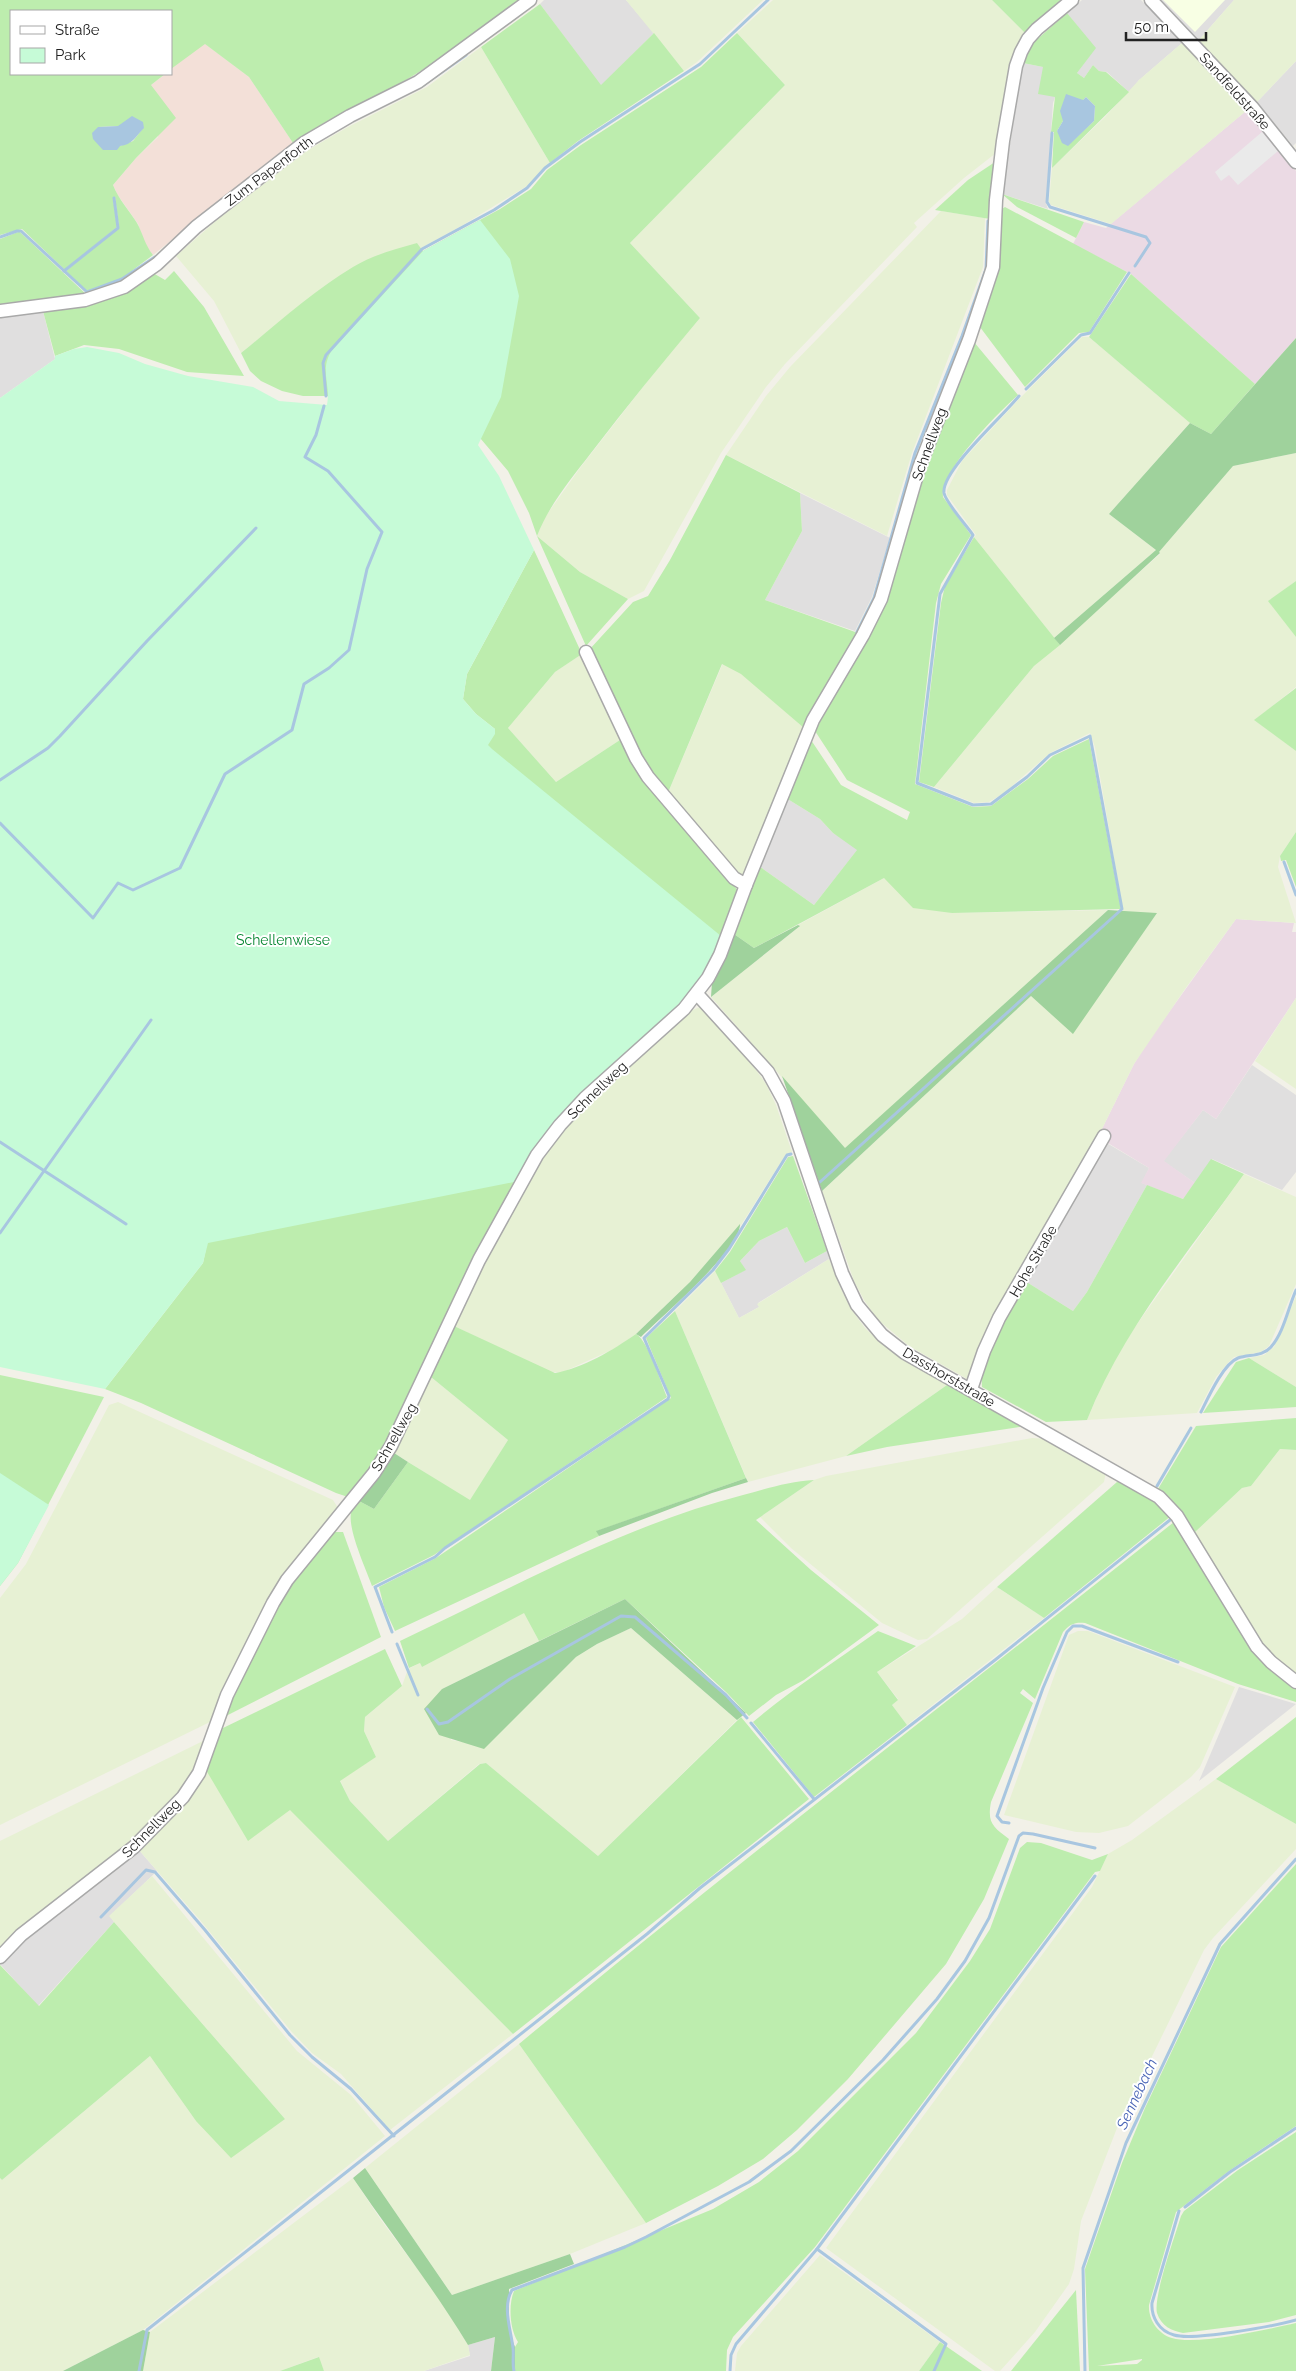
<svg xmlns="http://www.w3.org/2000/svg" width="1296" height="2371" font-family="Raleway,sans-serif">
<style>
.residential{fill:#e0dfdf}
.commercial{fill:#f3e0d8}
.industrial{fill:#ebdae4}
.education{fill:#f8ffe4}
.farmland{fill:#e7f1d4}
.grass{fill:#bdedae;fill-rule:evenodd}
.forest{fill:#9fd29c}
.park{fill:#c6fbd7}
.parking{fill:#eaeaea}
.water{fill:#a8c6e0}
.lines{fill:none;stroke-linecap:round;stroke-linejoin:round}
.stream{stroke:#a8c6e0;stroke-width:3}
.minor-casing{stroke:#a9a9a9;stroke-width:15}
.minor{stroke:#fff;stroke-width:12}
.labels{text-anchor:middle;stroke-width:4;stroke-linejoin:round;paint-order:stroke}
.street-label{font-size:14px;fill:#222;stroke:#fff}
.park-label{font-size:14px;fill:#088732;stroke:#fff}
.water-label{font-size:15px;font-style:italic;fill:#4a65b6;stroke:#fff}
</style>
<rect width="100%" height="100%" fill="#f2f1e8"/>
<!-- residential -->
<g class="residential">
<polygon points="544,0 626,0 654,33 601,86 540,4"/>
<polygon points="1082,0 1141,0 1182,43 1139,80 1129,92 1107,72 1099,71 1093,65 1084,78 1077,73 1095,48 1067,13"/>
<polygon points="1158,0 1234,0 1198,41"/>
<polygon points="1296,61 1296,143 1293,146 1257,102"/>
<polygon points="1023,63 1043,67 1055,97 1053,103 1046,203 1048,209 1002,194"/>
<polygon points="43,311 55,359 0,398 0,316"/>
<polygon points="800,493 890,538 872,597 855,631 765,600 802,531"/>
<polygon points="786,798 820,819 833,833 858,849 814,905 759,866"/>
<polygon points="1252,1065 1296,1095 1296,1172 1282,1190 1212,1159 1195,1183 1163,1161 1203,1110 1216,1119"/>
<polygon points="1105,1142 1149,1168 1142,1183 1147,1185 1087,1292 1073,1311 1025,1281"/>
<polygon points="787,1227 805,1263 827,1251 829,1259 758,1303 759,1307 739,1318 721,1283 745,1270 740,1261 759,1241"/>
<polygon points="1239,1687 1296,1704 1199,1781"/>
<polygon points="138,1849 157,1871 110,1916 114,1922 38,2006 0,1964 23,1942 103,1880"/>
<polygon points="495,2337 491,2371 424,2371 470,2356 468,2345"/>
</g>
<!-- commercial -->
<polygon class="commercial" points="204,43 249,77 293,143 153,255 146,247 138,224 117,194 113,185 136,158 158,137 151,85 165,74 171,74 171,69"/>
<!-- industrial -->
<g class="industrial">
<polygon points="1246,111 1296,171 1296,338 1255,384 1131,274 1073,244 1084,222 1106,228"/>
<polygon points="1236,919 1294,923 1292,932 1296,932 1296,998 1216,1119 1203,1110 1164,1161 1195,1183 1183,1199 1141,1183 1149,1168 1098,1137 1134,1064 1149,1040"/>
</g>
<!-- education -->
<polygon class="education" points="1163,0 1225,0 1195,32"/>
<!-- farmland -->
<g class="farmland">
<polygon points="626,0 763,0 697,62 684,71"/>
<polygon points="773,0 992,0 1026,34 996,153 964,178 914,223 917,227 785,364 766,387 721,453 644,591 628,599 580,572 537,536 543,520 580,468 660,365 700,318 630,243 785,85 737,33"/>
<polygon points="1234,0 1296,0 1296,61 1257,102 1198,41"/>
<polygon points="1182,43 1246,111 1111,224 1051,205 1049,202 1052,168 1105,117 1139,80"/>
<polygon points="481,47 550,163 527,186 463,225 421,248 417,243 327,284 241,353 214,301 176,256 217,220 308,150 348,127 427,87"/>
<polygon points="941,211 985,218 983,267 912,453 887,536 726,455 766,396 790,367"/>
<polygon points="1082,337 1089,337 1190,423 1109,514 1156,550 1054,638 974,537 976,535 947,495 947,490 962,461 1020,398"/>
<polygon points="1296,453 1296,581 1269,601 1296,637 1296,687 1255,720 1296,751 1296,832 1280,856 1278,867 1296,923 1236,919 1185,989 1134,1064 1098,1137 969,1380 909,1346 877,1319 864,1300 854,1281 822,1191 1031,996 1073,1033 1156,914 1123,911 1095,747 1090,733 1050,753 1004,793 989,802 974,803 934,787 1034,666 1160,554 1159,552 1233,466"/>
<polygon points="582,654 623,738 556,782 508,728 555,672"/>
<polygon points="723,663 741,673 804,728 744,875 735,874 667,795"/>
<polygon points="884,878 952,913 1108,910 845,1149 711,997 799,927 798,925"/>
<polygon points="1296,998 1296,1089 1255,1061"/>
<polygon points="700,1007 754,1067 766,1084 776,1105 792,1152 786,1154 741,1225 690,1282 636,1334 616,1348 563,1372 549,1372 454,1326 492,1247 543,1157 585,1106 688,1012"/>
<polygon points="1244,1174 1296,1197 1296,1284 1269,1346 1261,1352 1234,1357 1228,1363 1216,1377 1197,1413 1087,1420 1110,1366 1135,1327"/>
<polygon points="829,1259 841,1289 851,1309 865,1328 883,1345 903,1360 947,1385 846,1456 748,1482 675,1311 715,1271 739,1318 759,1307 757,1304"/>
<polygon points="1296,1296 1296,1387 1249,1358 1264,1355 1274,1347"/>
<polygon points="431,1377 508,1440 470,1501 394,1453 408,1427"/>
<polygon points="118,1402 333,1500 338,1508 297,1559 212,1721 0,1825 0,1598 26,1564 109,1405"/>
<polygon points="1032,1438 1049,1439 1106,1472 1104,1482 927,1639 918,1640 882,1623 791,1548 760,1517 814,1480 826,1476"/>
<polygon points="1280,1449 1296,1450 1296,1673 1271,1656 1260,1643 1194,1533 1242,1488 1251,1486"/>
<polygon points="997,1587 1044,1618 907,1725 892,1705 898,1699 877,1672 962,1619"/>
<polygon points="524,1612 539,1641 442,1689 451,1740 468,1743 559,1674 576,1657 597,1644 631,1628 737,1720 598,1856 486,1763 479,1764 388,1841 350,1801 340,1780 376,1757 364,1731 365,1717 402,1686 408,1669 420,1663 422,1667"/>
<polygon points="1078,1631 1088,1631 1235,1687 1200,1767 1191,1777 1128,1826 1099,1833 1076,1832 1004,1815 1069,1635"/>
<polygon points="207,1739 190,1777 176,1796 135,1840 0,1948 0,1841"/>
<polygon points="206,1770 290,1809 513,2034 390,2130 341,2074 312,2053 291,2031 200,1920 138,1849"/>
<polygon points="1216,1779 1296,1824 1296,1849 1213,1938 1204,1950 1117,2128 1081,2221 1074,2269 1069,2284 1035,2332 1000,2371 995,2371 826,2248 1092,1887 1108,1854 1132,1840"/>
<polygon points="152,1876 297,2051 351,2095 385,2136 143,2330 63,2371 0,2371 0,2178 2,2180 150,2056 196,2121 285,2119 109,1916"/>
<polygon points="519,2044 646,2223 570,2254 452,2295 365,2168"/>
<polygon points="353,2178 381,2220 440,2299 468,2345 470,2355 424,2371 324,2371 318,2357 280,2371 143,2371 150,2332"/>
<polygon points="820,2255 940,2342 919,2371 735,2371 737,2353 741,2346"/>
</g>
<!-- grass -->
<g class="grass">
<path d="M0 0H518C481 27 445 57 406 80 368 102 328 117 293 143L249 77 205 44 171 69V11H11V74H165L151 85 176 118 136 158 113 185C119 200 129 210 137 223 143 234 145 245 153 255L121 279 87 291 66 271 119 227 115 197 113 198 117 227 65 270 22 229 0 235ZM118 126 144 127 133 141 120 146 98 127Z"/>
<polygon points="992,0 1063,0 1026,34"/>
<polygon points="540,4 601,85 654,33 684,71 578,141 550,163 481,47"/>
<path d="M1067 13 1096 48 1077 73 1084 78 1093 65 1099 71 1106 72 1129 92 1052 168 1054 132H1051L1055 97 1038 94 1043 67 1023 63 1033 43ZM1086 97 1095 106 1094 121 1068 145 1057 131 1063 121Z"/>
<path d="M737 33 785 85 630 243 700 318C663 362 626 407 591 453 571 479 549 505 537 536L580 572 628 599 586 646 537 536 529 513 508 471 475 432 328 396H303L282 391 261 381 250 371 241 353C277 324 313 291 353 267 373 255 395 249 417 243L423 251 500 209 531 189 547 170 581 145 701 67Z"/>
<polygon points="995,162 990,219 935,210 968,180"/>
<polygon points="1002,194 1084,222 1076,238 1017,207"/>
<polygon points="1005,207 1127,272 1089,332 1079,333 1025,387 980,327 999,270 1002,209"/>
<polygon points="18,232 20,232 87,295 0,307 0,239"/>
<polygon points="174,271 204,307 244,376 187,372 119,349 84,345 55,356 43,311 153,273 165,280"/>
<polygon points="1131,274 1255,384 1211,434 1190,423 1089,337"/>
<path d="M974 342 1018 395C998 413 940 471 943 497L971 535 941 584 936 603 915 784 973 807 991 806 1028 779 1053 756 1089 739 1121 909 952 913 913 908 884 878 754 948 734 934 759 866 814 905 857 850 833 833 820 819 786 798 811 740 841 785 907 820 910 812 847 780 815 731 866 641 927 462Z"/>
<polygon points="726,455 800,493 802,531 765,600 858,633 804,728 741,674 722,664 667,795 651,776 589,650 633,602 648,596 670,560"/>
<polygon points="974,537 1060,645 1034,666 934,787 919,782 941,603 945,586"/>
<polygon points="534,550 582,654 555,672 508,728 556,782 623,738 738,891 715,952 520,1172 464,1278 384,1447 348,1497 336,1493 141,1403 105,1389 203,1263 208,1239 284,1094 495,729 476,714 463,699 467,674"/>
<polygon points="1296,581 1296,637 1268,601"/>
<polygon points="1296,688 1296,751 1254,720"/>
<polygon points="1296,832 1296,887 1286,860 1281,861 1280,856"/>
<polygon points="793,1156 827,1251 805,1263 787,1227 759,1241 740,1261 746,1270 721,1283 715,1271 730,1252 788,1157"/>
<path d="M1211 1159 1244 1174C1188 1253 1123 1329 1087 1420L1046 1422 982 1387C979 1353 1009 1311 1025 1281L1073 1311 1087 1292 1147 1185 1183 1199Z"/>
<polygon points="675,1311 746,1478 597,1531 599,1536 395,1631 384,1607 379,1587 436,1558 671,1398 646,1338"/>
<path d="M454 1326 555 1373C583 1368 613 1350 636 1334 649 1342 660 1381 667 1397L434 1555 372 1586C367 1571 345 1525 352 1510 353 1507 357 1503 359 1501L374 1509 408 1462 470 1500 508 1440 431 1377Z"/>
<polygon points="1249,1358 1296,1387 1296,1407 1203,1413 1236,1362"/>
<polygon points="0,1375 104,1397 18,1563 0,1586"/>
<polygon points="947,1385 1026,1426 887,1447 846,1456"/>
<path d="M1296 1418V1450L1280 1449 1251 1486 1242 1488 1194 1533C1183 1516 1175 1500 1158 1489L1196 1426Z"/>
<path d="M814 1480 756 1520 811 1570 879 1625 804 1680 776 1695 749 1716 727 1693 625 1599 539 1641 524 1613 422 1667 420 1663 409 1668 400 1641C512 1588 623 1526 743 1495 766 1489 790 1481 814 1480Z"/>
<polygon points="1117,1482 1121,1482 1155,1500 1171,1516 1044,1618 997,1587"/>
<path d="M1174 1522 1269 1667 1296 1689V1702L1238 1684 1085 1623C1075 1622 1070 1624 1063 1632L1035 1699 1023 1689 1020 1693 1033 1703 991 1802C987 1823 993 1827 1009 1839L984 1899 946 1964 848 2079 797 2130 763 2159 718 2186 646 2223 519 2044C733 1865 956 1696 1174 1522Z"/>
<path d="M334 1532H343L381 1637 226 1716C243 1672 266 1621 293 1582 306 1565 320 1548 334 1532Z"/>
<path d="M878 1631 916 1646 877 1672 898 1700 892 1705 907 1725 814 1797 753 1722C792 1689 836 1661 878 1631Z"/>
<polygon points="385,1649 402,1686 365,1717 364,1731 376,1757 340,1781 350,1801 388,1841 480,1764 486,1763 598,1856 741,1717 809,1799 513,2034 290,1810 248,1841 206,1770 223,1728"/>
<polygon points="1296,1717 1296,1824 1216,1779"/>
<path d="M1027 1842 1041 1843 1092 1860 1108 1854 1100 1871 1095 1872 815 2247 733 2337 727 2350 726 2371H515V2347L518 2342C510 2330 508 2305 514 2291L713 2209 759 2182 798 2151 916 2033 970 1961 990 1929 1020 1848Z"/>
<path d="M1296 1864V2126L1229 2171 1176 2212 1149 2305C1148 2319 1158 2334 1172 2338 1197 2346 1269 2329 1296 2323V2371H1089L1085 2269 1122 2163 1145 2108 1221 1947ZM1142 2360 1137 2364 1097 2366 1142 2359Z"/>
<polygon points="114,1922 285,2119 231,2158 196,2121 150,2056 2,2180 0,2178 0,1965 39,2006"/>
<path d="M1296 2132V2315L1269 2322 1183 2333C1172 2331 1161 2326 1157 2313 1153 2297 1175 2236 1181 2216L1184 2211 1238 2170Z"/>
<polygon points="1076,2290 1080,2371 1011,2371"/>
<polygon points="940,2342 982,2371 919,2371"/>
<polygon points="319,2357 324,2371 280,2371"/>
</g>
<!-- forest -->
<g class="forest">
<polygon points="1296,338 1296,453 1233,466 1159,552 1160,553 1060,645 1054,638 1156,550 1109,514 1190,423 1211,434"/>
<polygon points="1108,910 1157,913 1073,1034 1031,996 822,1191 782,1076 845,1148"/>
<polygon points="798,925 800,926 711,997 712,982 734,934 754,948"/>
<path d="M740 1224C741 1249 661 1317 641 1337L636 1334 690 1282Z"/>
<polygon points="394,1453 408,1462 374,1509 359,1501"/>
<polygon points="746,1478 748,1482 712,1493 599,1536 596,1531"/>
<polygon points="625,1599 746,1713 737,1720 631,1628 597,1644 576,1657 484,1749 439,1735 424,1709 442,1689"/>
<path d="M365 2168 452 2295 570 2254 574 2264 509 2289V2332L515 2347V2371H491L495 2337 468 2345C433 2287 391 2234 353 2178Z"/>
<polygon points="143,2330 150,2332 143,2371 63,2371"/>
</g>
<!-- park -->
<g class="park">
<path d="M480 220 510 259 519 296 501 397 478 445 499 476 534 550 467 674 463 699 476 714 495 729V734L488 745 492 749 721 936 702 976 680 1004 534 1151 514 1182 208 1243 203 1263 105 1389 0 1367V398L55 359V356L74 349 87 347 119 353 145 364 188 376 253 387 279 401 327 405C331 384 319 370 332 350L423 251Z"/>
<polygon points="0,1473 49,1505 18,1563 0,1586"/>
</g>
<!-- parking -->
<polygon class="parking" points="1262,132 1278,151 1238,185 1229,175 1221,181 1215,172"/>
<!-- water -->
<g class="water">
<polygon points="1066,94 1083,100 1086,97 1095,106 1094,121 1068,146 1062,143 1057,131 1063,121 1060,111"/>
<path d="M132 116 143 122 144 128C136 136 132 145 120 146L117 150H103L93 139 92 133 98 127 118 126Z"/>
</g>
<g class="lines">
<!-- stream -->
<g class="stream">
<polyline points="422,86 466,55"/>
<polyline points="1052,133 1047,202 1050,207 1146,237 1150,243 1135,266"/>
<polyline points="0,237 17,231 21,231 87,292 122,279 155,257"/>
<polyline points="64,271 118,228 114,198"/>
<polyline points="1026,389 1081,335 1090,333 1129,273"/>
<polyline points="326,396 323,363 326,355 422,249 494,210 527,188 545,168 580,142 700,64 768,0"/>
<polyline points="857,632 874,598 915,453 962,336 986,269 988,221"/>
<polyline points="0,780 48,748 60,736 147,641 256,528"/>
<polyline points="0,823 93,918 118,883 133,890 180,868 225,774 292,730 304,684 329,668 349,650 367,569 382,532 328,471 305,457 316,435 324,406"/>
<polyline points="1284,862 1296,895"/>
<polyline points="0,1142 126,1224"/>
<path d="M820 1182 1122 909 1090 736 1050 755 1027 777 991 804 973 805 917 783 940 594 973 535C967 526 946 503 944 493 941 471 1004 415 1019 396"/>
<polyline points="0,1233 151,1020"/>
<path d="M1201 1412C1208 1398 1223 1364 1238 1358 1249 1354 1262 1357 1271 1347 1284 1332 1288 1308 1296 1290"/>
<polyline points="1157,1486 1191,1428"/>
<polyline points="392,1632 375,1587 435,1557 445,1548 668,1399 669,1396 644,1338 713,1270 729,1249 787,1155 791,1154"/>
<polyline points="397,1644 418,1695"/>
<polyline points="427,1709 439,1724 448,1722 510,1679 621,1616 635,1617 726,1695 747,1718"/>
<polyline points="751,1723 814,1799"/>
<polyline points="1009,1823 1002,1822 997,1816 1043,1688 1067,1632 1073,1626 1082,1626 1178,1662"/>
<polyline points="101,1917 146,1870 155,1872 205,1930 290,2035 312,2057 351,2089 394,2136"/>
<polyline points="1185,2207 1230,2172 1296,2128"/>
<path d="M1179 2211 1152 2303C1151 2317 1159 2331 1174 2335 1194 2341 1274 2326 1296 2320"/>
<polyline points="139,2371 147,2330 647,1934 700,1888 995,1660 1170,1520"/>
<path d="M514 2371C512 2363 514 2356 513 2348 511 2330 502 2307 512 2290L625 2247 646 2237 749 2182 791 2151 883 2060 937 1999 965 1961 989 1918 1019 1836 1023 1833 1033 1834 1095 1848"/>
<polyline points="730,2371 731,2355 736,2344 817,2249"/>
<polyline points="934,2371 946,2344 817,2249 1095,1876"/>
<polyline points="1085,2371 1083,2268 1126,2143 1220,1944 1296,1859"/>
</g>
<!-- minor casing -->
<g class="minor-casing">
<g id="minor">
<polyline points="1151,0 1252,107 1296,162"/>
<polyline points="0,311 85,300 124,287 157,264 196,227 304,143 350,116 418,82 530,0"/>
<polyline points="586,652 636,758 648,777 734,878 746,885"/>
<polyline points="697,994 768,1072 784,1101 842,1273 857,1305 882,1335 905,1353 1159,1497 1177,1516 1257,1647 1271,1662 1296,1682"/>
<polyline points="971,1389 984,1351 999,1318 1104,1136"/>
<polyline points="0,1957 21,1935 134,1847 183,1797 199,1773 227,1695 273,1603 287,1580 374,1473 391,1446 479,1260 537,1155 560,1125 585,1098 684,1009 708,978 720,955 746,885 813,720 863,635 881,599 919,468 969,340 993,267 996,200 1003,141 1016,66 1021,52 1028,39 1037,29 1072,0"/>
</g>
</g>
<!-- minor -->
<use href="#minor" class="minor"/>
</g>
<g class="labels">
<!-- street labels -->
<g class="street-label">
<text transform="translate(1235 91) rotate(48)" y="5">Sandfeldstraße</text>
<text transform="translate(269 171) rotate(-37)" y="5">Zum Papenforth</text>
<text transform="translate(929 444) rotate(-70)" y="5">Schnellweg</text>
<text transform="translate(597 1090) rotate(-44)" y="5">Schnellweg</text>
<text transform="translate(1033 1261) rotate(-60)" y="5">Hohe Straße</text>
<text transform="translate(949 1377) rotate(30)" y="5">Dasshorststraße</text>
<text transform="translate(394 1437) rotate(-60)" y="5">Schnellweg</text>
<text transform="translate(151 1828) rotate(-45)" y="5">Schnellweg</text>
</g>
<!-- park labels -->
<g class="park-label">
<text x="283" y="945">Schellenwiese</text>
</g>
<!-- water labels -->
<g class="water-label">
<text transform="translate(1137 2094) rotate(-65)" y="5">Sennebach</text>
</g>
</g>
<!-- legend -->
<rect x="10" y="10" width="162" height="65" fill="#ffffff" stroke="#a7a7a7"/>
<rect x="20" y="26" width="25" height="8" fill="#ffffff" stroke="#a7a7a7"/>
<text x="55" y="35" font-size="15" fill="#222222">Straße</text>
<rect x="20" y="48" width="25" height="15" fill="#c6fbd7" stroke="#a7a7a7"/>
<text x="55" y="60" font-size="15" fill="#222222">Park</text>
<!-- scale -->
<path d="M1126 32v8h80v-8" fill="none" stroke="#222222" stroke-width="2.5"/>
<text x="1134" y="32" font-size="15" fill="#222222" stroke="#ffffff" stroke-width="4" paint-order="stroke">50 m</text>
</svg>
